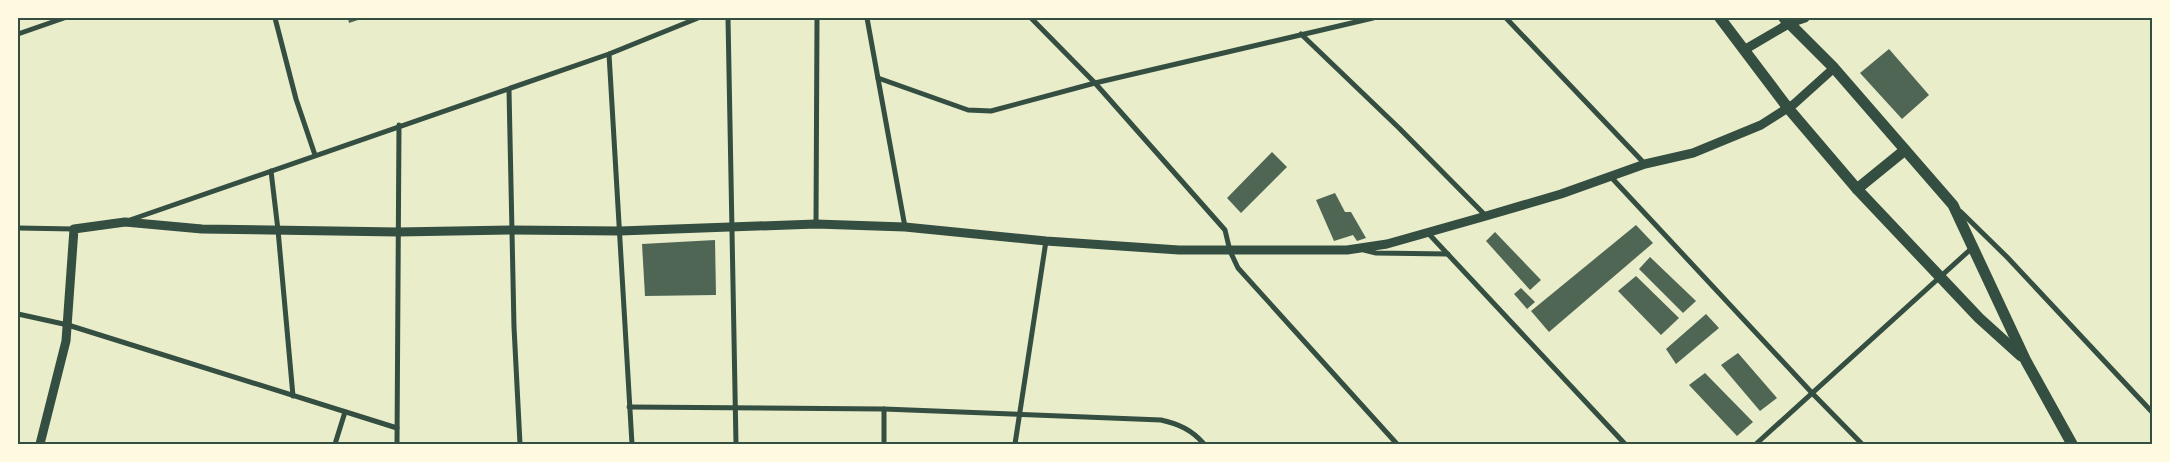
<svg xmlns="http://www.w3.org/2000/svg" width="2170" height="462" font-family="'Source Sans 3',sans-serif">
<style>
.building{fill:#4f6655}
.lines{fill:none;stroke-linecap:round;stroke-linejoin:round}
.minor{stroke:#344e41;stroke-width:5}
.tertiary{stroke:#344e41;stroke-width:9}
.primary{stroke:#344e41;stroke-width:11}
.neatline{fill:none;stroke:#344e41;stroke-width:2}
</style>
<rect width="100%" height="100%" fill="#e9edc9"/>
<!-- building -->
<g class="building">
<polygon points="348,18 364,18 349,23"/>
<polygon points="1889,49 1929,95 1902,119 1860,73"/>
<polygon points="1272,152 1287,167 1241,213 1227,198"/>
<polygon points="1335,193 1345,212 1351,212 1366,238 1357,241 1353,235 1334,241 1316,200"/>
<polygon points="1636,225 1653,243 1549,332 1531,311"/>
<polygon points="1495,232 1541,280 1530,290 1486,241"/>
<polygon points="715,240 716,295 645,296 642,244"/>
<polygon points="1650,257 1696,301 1683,313 1639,269"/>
<polygon points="1636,276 1679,318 1661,335 1618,291"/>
<polygon points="1521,288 1535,302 1527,309 1514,294"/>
<polygon points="1706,314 1719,328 1676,364 1666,349"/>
<polygon points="1738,353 1777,398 1760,411 1721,365"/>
<polygon points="1705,373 1753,422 1737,436 1689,385"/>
<polygon points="823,442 859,443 859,444 823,444"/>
</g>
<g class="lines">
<!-- minor -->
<g class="minor">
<polyline points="275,18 296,99 315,155"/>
<polyline points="728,18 736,444"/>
<polyline points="867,18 905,227"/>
<polyline points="1031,18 1095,83 1225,230 1230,251 1238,268 1397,444"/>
<polyline points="1506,18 1645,164"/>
<polyline points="18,34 64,18"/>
<polyline points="1301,34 1399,128 1486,216"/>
<polyline points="609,54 632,444"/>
<polyline points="878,78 968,110 991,111 1095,83 1373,18"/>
<polyline points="509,90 514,327 520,444"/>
<polyline points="271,171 278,230 293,396"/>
<polyline points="1610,176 1813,394 1862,444"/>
<polyline points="1961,212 2007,257 2152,412"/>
<polyline points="130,220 609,54 698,18"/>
<polyline points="816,224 817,18"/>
<polyline points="18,228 74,229"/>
<polyline points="1428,233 1625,444"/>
<polyline points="1364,250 1376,253 1448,254"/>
<polyline points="18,314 68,325 397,428"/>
<path d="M629 407 884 409 1161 420C1179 424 1192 430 1204 444"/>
<polyline points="335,444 345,412"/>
<polyline points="397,444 399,125"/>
<polyline points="884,444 884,409"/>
<polyline points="1015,444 1046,241"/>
<polyline points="1756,444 1972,248"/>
</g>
<!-- tertiary -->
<g class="tertiary">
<polyline points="1744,50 1790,23 1805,18"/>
<polyline points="40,444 66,341 74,229 125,222 202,229 398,232 512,230 620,231 816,224 905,227 1046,241 1179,250 1347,250 1387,244 1486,216 1561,194 1645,164 1693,153 1761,125 1794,104 1834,68"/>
</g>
<!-- primary -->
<g class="primary">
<polyline points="1720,18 1788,108 1857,189 1979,318 2021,356"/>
<polyline points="1784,18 1834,68 1953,205 2026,361 2072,444"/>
<polyline points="1857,189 1905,150"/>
</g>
</g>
<!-- border -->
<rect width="2170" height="462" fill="none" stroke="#fefae0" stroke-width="38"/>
<rect x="19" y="19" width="2132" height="424" class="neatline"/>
</svg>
